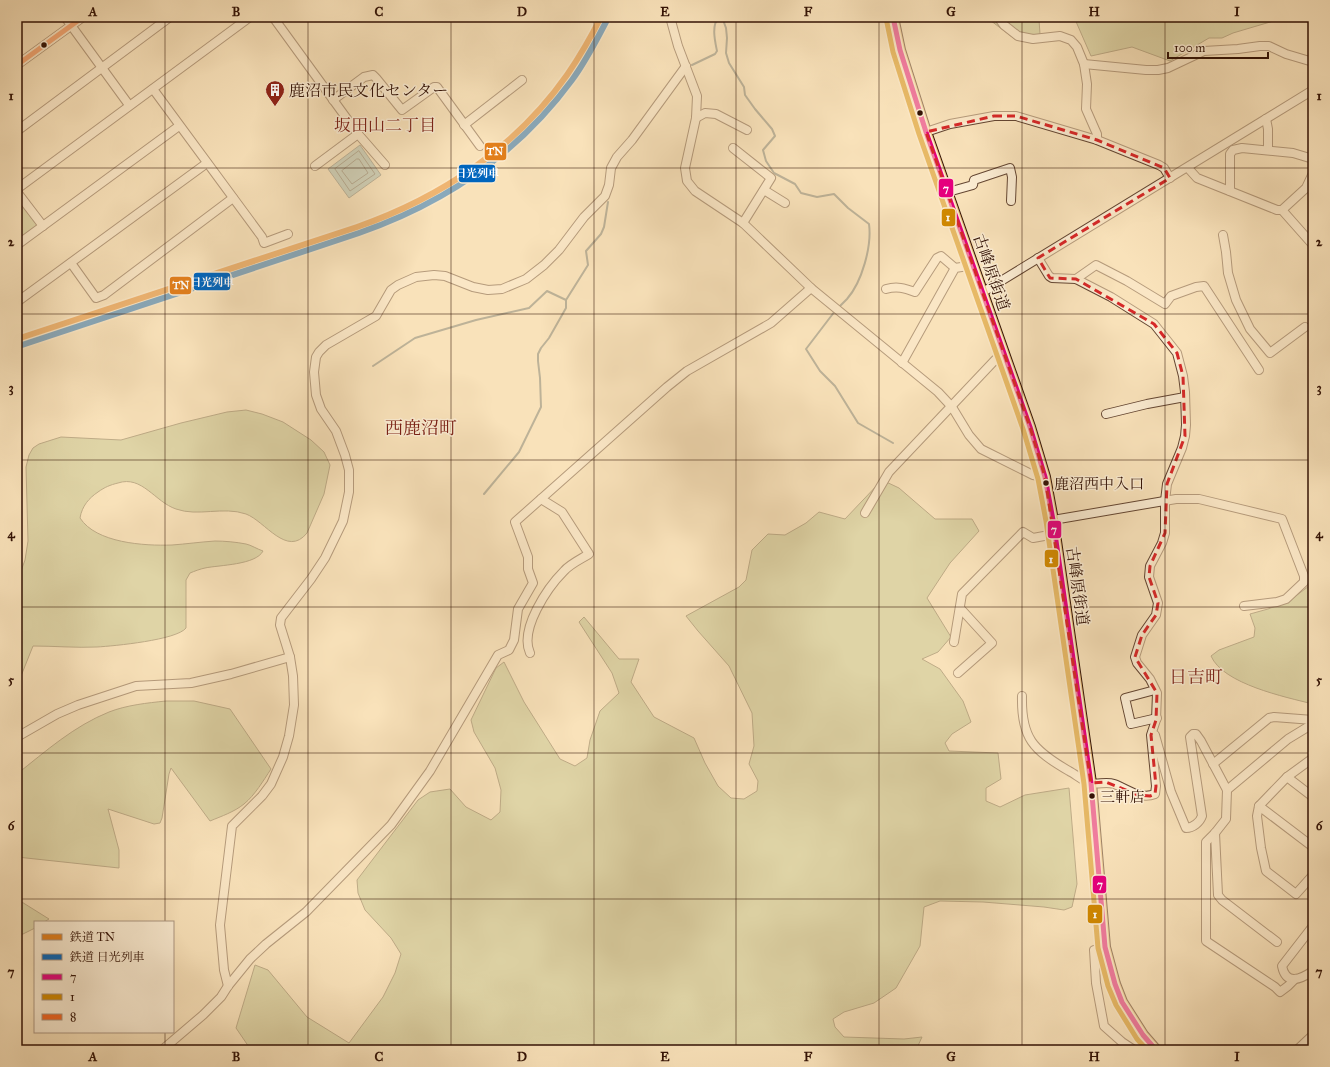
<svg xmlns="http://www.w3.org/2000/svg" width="1330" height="1067" font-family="'IM FELL Great Primer','Noto Serif JP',serif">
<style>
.green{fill:#bec38f;stroke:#786a4a}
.water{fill:#9fbdb6;stroke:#74796f}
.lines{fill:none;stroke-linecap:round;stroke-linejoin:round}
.shore{stroke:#69685e;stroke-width:1}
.stream{stroke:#74796f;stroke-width:2}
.minor-casing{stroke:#644632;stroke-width:10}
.major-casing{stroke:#331205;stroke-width:12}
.minor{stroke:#fbecd2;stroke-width:8}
.major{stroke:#ecc17d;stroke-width:10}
.bus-1-casing{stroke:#fbecd2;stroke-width:8}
.bus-2-casing{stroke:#fbecd2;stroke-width:8}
.bus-3-casing{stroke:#fbecd2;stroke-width:8}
.bus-1{stroke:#e5007d;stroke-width:5}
.bus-2{stroke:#d08801;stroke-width:5}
.bus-3{stroke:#f26522;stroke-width:5}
.rail-1-casing{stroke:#fbecd2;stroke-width:9}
.rail-2-casing{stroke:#fbecd2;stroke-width:9}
.rail-1{stroke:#e27f1c;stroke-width:6}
.rail-2{stroke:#0065bd;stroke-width:6}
.marked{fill:none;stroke:#d62828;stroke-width:3;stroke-dasharray:8 5;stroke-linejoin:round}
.grid{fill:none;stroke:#331205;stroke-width:1;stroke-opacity:0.55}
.bus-dot{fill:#331205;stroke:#fbecd2;stroke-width:1.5}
.labels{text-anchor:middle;stroke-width:3;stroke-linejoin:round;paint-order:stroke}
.bus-label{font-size:15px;fill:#331205;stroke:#fbecd2;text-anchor:start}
.poi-label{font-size:16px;fill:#331205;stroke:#fbecd2;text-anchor:start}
.street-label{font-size:16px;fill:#331205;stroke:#fbecd2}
.neighbourhood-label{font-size:17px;fill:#7a1f14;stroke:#fbecd2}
.quarter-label{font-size:18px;fill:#7a1f14;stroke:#fbecd2}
.line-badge{stroke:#fbecd2;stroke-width:1.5}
.badge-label{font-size:11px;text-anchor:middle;font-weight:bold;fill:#fff}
.neatline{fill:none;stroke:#331205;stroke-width:1.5}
.grid-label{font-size:13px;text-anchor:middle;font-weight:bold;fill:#331205}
</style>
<rect width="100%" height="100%" fill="#f9e2ba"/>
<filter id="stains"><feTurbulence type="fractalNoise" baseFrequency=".005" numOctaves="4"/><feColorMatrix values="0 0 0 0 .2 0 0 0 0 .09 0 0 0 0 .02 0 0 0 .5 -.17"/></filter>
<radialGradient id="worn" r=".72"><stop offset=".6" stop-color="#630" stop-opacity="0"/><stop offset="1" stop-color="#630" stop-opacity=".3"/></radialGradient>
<!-- green -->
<g class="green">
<polygon points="986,17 1055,17 1039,20 1040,34 1016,40"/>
<polygon points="1074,17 1287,17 1233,33 1222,38 1209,38 1170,61 1132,47 1091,56"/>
<polygon points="17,197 37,224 37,226 17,242"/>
<path d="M246 410 262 414 283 422 311 440 324 452 330 465 324 494 307 533C287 558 265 521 246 514 223 506 198 517 176 509 155 502 142 475 118 483 110 485 105 487 98 492 89 498 82 506 80 518 96 543 144 546 172 545 186 544 200 542 215 541 224 541 236 542 246 544 251 545 257 549 263 551 256 565 219 565 205 568 200 569 195 571 190 573L186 580V628C177 640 114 646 97 647 76 648 54 646 33 646L17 686V582L25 560 28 541 26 467 29 455 33 448 39 444 61 437 121 440 181 423 227 412Z"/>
<polygon points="882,480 899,488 935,519 972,519 979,531 950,563 927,598 951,637 938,652 922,659 940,669 963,701 971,722 952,734 945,743 949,751 998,753 1001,779 986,788 986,801 1000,807 1025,795 1069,788 1077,884 1072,907 1064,910 1044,907 983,902 940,901 924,907 920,946 896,988 874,1003 844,1012 833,1019 835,1027 844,1037 904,1039 922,1037 916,1050 251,1050 236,1028 255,965 268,970 307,1017 349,1043 383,997 395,973 401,954 391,938 365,910 358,893 357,880 418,800 430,792 450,789 466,807 491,820 500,812 501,790 495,768 474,732 471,720 496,668 504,662 524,702 560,759 575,766 587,758 590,740 600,711 619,693 612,673 579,622 584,617 619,659 639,659 631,682 654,717 694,738 705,763 718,786 731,798 744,799 757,791 758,781 749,764 754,746 752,713 729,666 698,631 686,616 739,587 746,580 752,550 768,534 785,535 806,523 819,512 845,519"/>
<path d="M1313 583V704C1285 697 1223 684 1211 656L1219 650 1254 637 1255 628 1250 614 1268 609 1289 601Z"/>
<path d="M166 701H194L230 709 271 769C263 781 255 795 244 804 234 812 222 816 210 821L171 768 169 774 162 818 160 823 154 824 108 809 119 850V868L17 857V774C46 751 74 726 109 712 127 705 147 703 166 701Z"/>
<polygon points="17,899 49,919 44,922 35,922 35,928 17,937"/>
</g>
<!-- water -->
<polygon class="water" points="360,145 381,175 349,198 328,169"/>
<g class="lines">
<!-- shore -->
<g class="shore">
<polygon points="359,151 375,174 350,191 335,169"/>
<polygon points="357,159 359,159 368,173 352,184 342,171"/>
</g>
<!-- stream -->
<g class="stream">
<path d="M722 17 726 28 727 38 726 53 729 63 744 87 745 95 755 109 772 129 775 136 763 150 766 161 774 173 795 184 801 193 817 197 834 194 848 208 869 224C872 246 862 282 847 299 844 302 841 305 838 308"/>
<path d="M692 65 715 54 717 51C715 41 711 25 719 17"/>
<polyline points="835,311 806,349 820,371 835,386 858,423 893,443"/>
<polyline points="373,366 415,338 476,320 529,308 547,291 566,300"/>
<polyline points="484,494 519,452 541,407 540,378 538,361 538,354 541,348 549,338 566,308 566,300 588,265 586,251 601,234 604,227 608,202"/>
</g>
<!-- minor casing -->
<g class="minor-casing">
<g id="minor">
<polyline points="65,17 129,105"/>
<polyline points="273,17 358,134 385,165"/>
<polyline points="670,17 678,46 697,96 696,118 685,168 687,181 695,191 743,223 811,288 938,392 952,407 969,435 981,449 1033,475 1045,477"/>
<polyline points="998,17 1004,25 1018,36 1033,39 1060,36 1071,40 1077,47 1084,64 1087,84 1086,109 1097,134 1097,140"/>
<polyline points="1084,64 1146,70 1158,70 1168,68 1204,51 1238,49 1260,46 1269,46 1286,54 1313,62"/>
<polyline points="17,65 83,17"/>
<polyline points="153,89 262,237 264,243 288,234"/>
<polyline points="333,100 364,77 373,75 376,78 402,110 434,87 437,87 480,146"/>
<polyline points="696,118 705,113 716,114 747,130"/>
<polyline points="1266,119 1268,129 1268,150"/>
<polyline points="464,125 522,80"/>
<polyline points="17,131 170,17"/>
<polyline points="926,132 950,124 994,116 1016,116 1097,140 1159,165 1164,168 1170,178"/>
<polyline points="733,148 771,178 743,223"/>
<polyline points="315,166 358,134"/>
<polyline points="1188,168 1197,178 1277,210 1282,210 1306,188 1313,173"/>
<polyline points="17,189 250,17"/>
<polyline points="764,190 785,203"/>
<polyline points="1230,191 1230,154 1233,150 1242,148 1293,153 1313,159"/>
<polyline points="17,192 43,226"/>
<polyline points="948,192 973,185 974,180 1010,168 1012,177 1011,201"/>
<polyline points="1282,210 1313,245"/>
<polyline points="1223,235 1226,252 1228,273 1236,300 1250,329 1270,353 1305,327"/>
<polyline points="17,245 179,126"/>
<polyline points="71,263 96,298 104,295 233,198"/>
<polyline points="1076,279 1096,265 1127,281 1165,304 1171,296 1196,287 1204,286 1259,370"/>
<path d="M886 289C897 286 904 288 915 292L937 258 941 256 955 268"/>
<polyline points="983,292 1313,90"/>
<polyline points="17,302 207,163"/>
<polyline points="902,363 955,268 968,266 973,264"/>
<polyline points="1106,414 1147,404 1185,397"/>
<polyline points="865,513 889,472 995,360 1004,353"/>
<polyline points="1053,520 1176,499 1199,499 1282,519 1304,576 1304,582 1286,599 1277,602 1244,606"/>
<polyline points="954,642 962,594 1023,532 1033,538 1055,534"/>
<path d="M530 653C519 629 548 587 564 571 570 564 581 559 589 554L562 512 541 499"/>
<polyline points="958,673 992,643 960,608"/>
<polyline points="1155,690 1125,698 1131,724 1157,718"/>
<path d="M1022 696C1021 738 1033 750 1069 771 1075 774 1083 781 1090 783 1098 785 1106 781 1114 784 1128 789 1140 800 1155 794L1156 786 1151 735 1156 720 1157 693 1150 679 1137 663 1135 657 1142 635 1156 615 1158 603 1149 577 1150 566 1162 543 1165 533V501L1167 484 1182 448 1185 436 1186 425 1185 392 1183 376 1177 353 1154 324 1111 297 1076 279 1052 278 1049 276 1038 258"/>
<path d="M1155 735 1171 792 1186 828C1193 828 1200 822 1202 816L1190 737 1193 734H1196L1201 741 1227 790 1226 819 1215 833 1206 842V941L1275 987 1280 992 1288 986 1295 979"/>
<polyline points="17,737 57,714 78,705 136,686 191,683 231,674 290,657"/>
<polyline points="1313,758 1287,777 1259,806 1257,816 1261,848 1266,871 1296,894 1313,875"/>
<polyline points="1213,764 1269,718 1274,717 1313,720"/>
<polyline points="1287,777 1313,797"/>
<polyline points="1227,790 1288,739 1311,725 1313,725"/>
<polyline points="1259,806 1313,847"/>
<polyline points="1215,833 1218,895 1222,900 1277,942"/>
<path d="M1313 926 1282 966C1286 986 1301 979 1313 971"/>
<polyline points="1105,947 1094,950 1096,983 1104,1026 1122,1042 1134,1050"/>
<polyline points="228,986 224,970 220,925 232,826 262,796 271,784 283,757 289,736 294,705 293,676 290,657 280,625 281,618 311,579 325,558 343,521 349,492 349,470 345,455 336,431 321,409 316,395 314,372 316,357 319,352 326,345 376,316 391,290 398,285 416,277 434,275 445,276 473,287 488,290 502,289 526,279 544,265 559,250 584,217 605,196 609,185 611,168 617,157 632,140 686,66"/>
<polyline points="162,1050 203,1015 221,997 228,986 250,959 266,944 306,912 391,825 430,771 498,655 509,650 514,640 518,609 533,583 528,569 528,557 515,522 667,387 687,371 771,323 811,288"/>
<polyline points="1297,1050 1313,1035"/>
</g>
</g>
<!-- major casing -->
<g class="major-casing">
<polyline id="major" points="893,17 900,50 926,132 1030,427 1045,477 1053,520 1091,783 1105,947 1115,984 1122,1002 1143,1035 1156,1050"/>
</g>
<!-- minor -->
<use href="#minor" class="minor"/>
<!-- major -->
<use href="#major" class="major"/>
<!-- bus-1 casing -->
<g class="bus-1-casing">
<polyline id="bus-1" points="893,17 900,50 926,132 1030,427 1045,477 1053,520 1091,783 1105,947 1115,984 1122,1002 1143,1035 1156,1050"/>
</g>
<!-- bus-2 casing -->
<g class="bus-2-casing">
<polyline id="bus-2" points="886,18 893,52 919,134 1023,429 1038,479 1046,521 1084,784 1098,948 1108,986 1116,1005 1137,1039 1147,1050"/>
</g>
<!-- bus-3 casing -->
<g class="bus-3-casing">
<polyline id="bus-3" points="17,65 83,17"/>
</g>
<!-- bus-1 -->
<use href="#bus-1" class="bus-1"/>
<!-- bus-2 -->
<use href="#bus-2" class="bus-2"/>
<!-- bus-3 -->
<use href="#bus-3" class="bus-3"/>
<!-- rail-1 casing -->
<g class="rail-1-casing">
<path id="rail-1" d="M17 339 357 227C440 198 516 148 567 75 580 56 591 37 601 17"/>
</g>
<!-- rail-2 casing -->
<g class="rail-2-casing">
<path id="rail-2" d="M19 346 359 233C445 203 517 155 572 80 586 61 596 41 607 20"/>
</g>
<!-- rail-1 -->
<use href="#rail-1" class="rail-1"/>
<!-- rail-2 -->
<use href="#rail-2" class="rail-2"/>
</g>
<!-- marked area -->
<path d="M0 0H1330V1067H0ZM994 116H1016L1097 140 1164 168 1170 178 1038 258 1050 278 1076 279 1154 324 1177 353 1183 376 1185 436 1167 484 1165 533 1150 566 1149 577 1158 603 1156 615 1142 635 1135 657 1157 693 1156 720 1151 735 1156 786 1155 794 1150 796 1138 795 1106 782 1091 783 1045 477 1030 427 926 132Z" fill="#f9e2ba" fill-opacity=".55" fill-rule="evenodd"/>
<path class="marked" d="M994 116H1016L1097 140 1164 168 1170 178 1038 258 1050 278 1076 279 1154 324 1177 353 1183 376 1185 436 1167 484 1165 533 1150 566 1149 577 1158 603 1156 615 1142 635 1135 657 1157 693 1156 720 1151 735 1156 786 1155 794 1150 796 1138 795 1106 782 1091 783 1045 477 1030 427 926 132Z"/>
<!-- grid -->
<path class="grid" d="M165 17V922M308 17V1050M451 17V1050M594 17V1050M736 17V1050M879 17V1050M1022 17V1050M1165 17V1050M17 168H1313M17 314H1313M17 460H1313M17 607H1313M17 753H1313M17 899H1313M165 1032V1050"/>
<!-- icons -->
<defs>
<g id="building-pin" transform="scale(1)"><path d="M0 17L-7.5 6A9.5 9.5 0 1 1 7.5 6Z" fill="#8f2418" stroke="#fbecd2"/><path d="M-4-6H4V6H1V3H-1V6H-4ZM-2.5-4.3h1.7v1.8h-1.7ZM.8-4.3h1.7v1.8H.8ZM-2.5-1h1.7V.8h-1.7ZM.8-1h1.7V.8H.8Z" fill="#fff"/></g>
</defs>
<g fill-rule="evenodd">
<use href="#building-pin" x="275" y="90"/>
</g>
<!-- markers -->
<g class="bus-dot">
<circle cx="44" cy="45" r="3.5"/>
<circle cx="920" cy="113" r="3.5"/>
<circle cx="1046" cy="483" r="3.5"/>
<circle cx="1092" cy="796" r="3.5"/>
</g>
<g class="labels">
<!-- bus labels -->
<g class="bus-label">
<text x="1054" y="489">鹿沼西中入口</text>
<text x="1100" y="802">三軒店</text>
</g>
<!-- poi labels -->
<g class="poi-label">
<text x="289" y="96">鹿沼市民文化センター</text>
</g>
<!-- street labels -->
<g class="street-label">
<text transform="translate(992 272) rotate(71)" y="6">古峰原街道</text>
<text transform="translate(1078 586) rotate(82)" y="6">古峰原街道</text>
</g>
<!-- neighbourhood labels -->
<g class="neighbourhood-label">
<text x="385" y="131">坂田山二丁目</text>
</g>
<!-- quarter labels -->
<g class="quarter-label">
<text x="421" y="434">西鹿沼町</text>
<text x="1196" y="683">日吉町</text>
</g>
</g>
<g class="line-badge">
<rect x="484" y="142" width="23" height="19" rx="4" fill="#e27f1c"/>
<rect x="458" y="164" width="38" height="19" rx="4" fill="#0065bd"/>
<rect x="938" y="178" width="16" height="20" rx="4" fill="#e5007d"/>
<rect x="941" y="208" width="15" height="19" rx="4" fill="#d08801"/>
<rect x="193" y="272" width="38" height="19" rx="4" fill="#0065bd"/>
<rect x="169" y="276" width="23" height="19" rx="4" fill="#e27f1c"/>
<rect x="1047" y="520" width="15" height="19" rx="4" fill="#e5007d"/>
<rect x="1044" y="549" width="15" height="19" rx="4" fill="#d08801"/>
<rect x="1092" y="875" width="15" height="19" rx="4" fill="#e5007d"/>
<rect x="1087" y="904" width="16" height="20" rx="4" fill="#d08801"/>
</g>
<g class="badge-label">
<text x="495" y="155">TN</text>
<text x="477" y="177">日光列車</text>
<text x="946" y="192">7</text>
<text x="948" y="221">1</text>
<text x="212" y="286">日光列車</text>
<text x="181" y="289">TN</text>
<text x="1054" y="533">7</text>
<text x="1051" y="563">1</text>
<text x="1100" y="888">7</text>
<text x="1095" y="918">1</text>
</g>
<!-- margin -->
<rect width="1330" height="1067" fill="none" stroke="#f9e2ba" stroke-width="44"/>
<!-- legend -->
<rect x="34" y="921" width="140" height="112" fill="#fbecd2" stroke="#ab9580"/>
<rect x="42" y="934" width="20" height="6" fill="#e27f1c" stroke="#ab9580"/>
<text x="70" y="941" font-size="12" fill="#331205">鉄道 TN</text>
<rect x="42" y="954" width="20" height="6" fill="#0065bd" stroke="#ab9580"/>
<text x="70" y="961" font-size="12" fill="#331205">鉄道 日光列車</text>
<rect x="42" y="974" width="20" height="6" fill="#e5007d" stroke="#ab9580"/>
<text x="70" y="981" font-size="12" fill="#331205">7</text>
<rect x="42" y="994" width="20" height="6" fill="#d08801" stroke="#ab9580"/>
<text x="70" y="1001" font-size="12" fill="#331205">1</text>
<rect x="42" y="1014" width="20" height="6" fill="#f26522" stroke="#ab9580"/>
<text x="70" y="1021" font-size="12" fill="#331205">8</text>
<!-- scale -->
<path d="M1168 52v6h100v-6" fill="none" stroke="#331205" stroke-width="2"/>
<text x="1174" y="52" font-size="12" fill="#331205" stroke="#fbecd2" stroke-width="3" paint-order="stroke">100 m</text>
<rect x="22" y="22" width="1286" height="1023" class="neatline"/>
<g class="grid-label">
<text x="93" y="16">A</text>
<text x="236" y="16">B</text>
<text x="379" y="16">C</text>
<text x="522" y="16">D</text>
<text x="665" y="16">E</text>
<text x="808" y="16">F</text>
<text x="951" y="16">G</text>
<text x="1094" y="16">H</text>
<text x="1237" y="16">I</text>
<text x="11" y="100">1</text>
<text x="1319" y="100">1</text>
<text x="11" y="246">2</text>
<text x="1319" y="246">2</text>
<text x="11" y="392">3</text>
<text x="1319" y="392">3</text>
<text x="11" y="538">4</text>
<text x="1319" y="538">4</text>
<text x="11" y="684">5</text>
<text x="1319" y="684">5</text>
<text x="11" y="830">6</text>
<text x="1319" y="830">6</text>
<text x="11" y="976">7</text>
<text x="1319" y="976">7</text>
<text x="93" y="1061">A</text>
<text x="236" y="1061">B</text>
<text x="379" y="1061">C</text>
<text x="522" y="1061">D</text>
<text x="665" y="1061">E</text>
<text x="808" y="1061">F</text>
<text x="951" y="1061">G</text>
<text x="1094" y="1061">H</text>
<text x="1237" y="1061">I</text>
</g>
<rect width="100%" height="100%" filter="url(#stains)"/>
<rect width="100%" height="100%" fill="url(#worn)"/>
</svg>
